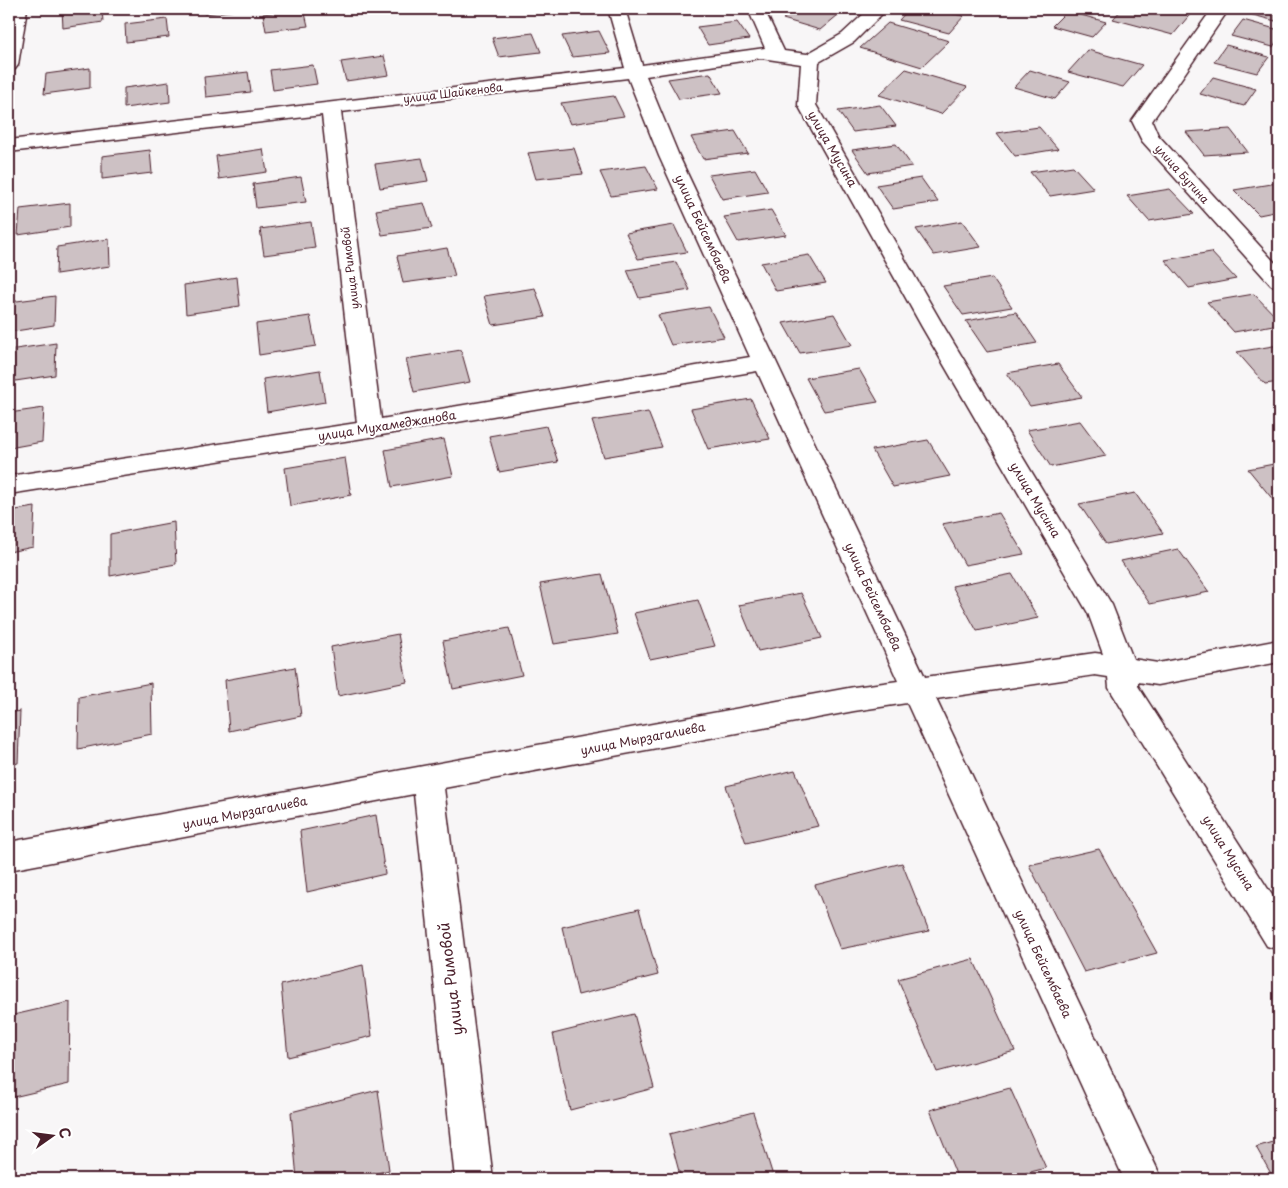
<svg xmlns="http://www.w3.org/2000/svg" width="1288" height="1188" font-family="'Playpen Sans',sans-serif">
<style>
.building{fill:#cdc1c4;stroke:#4a1f2b}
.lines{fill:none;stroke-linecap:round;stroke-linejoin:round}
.street-casing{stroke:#4a1f2b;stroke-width:3}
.street{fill:#fff;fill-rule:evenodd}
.labels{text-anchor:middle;stroke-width:4;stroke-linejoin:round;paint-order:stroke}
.far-street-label{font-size:11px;fill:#4a1f2b;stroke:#fff}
.street-label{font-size:12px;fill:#4a1f2b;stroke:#fff}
.near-street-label{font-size:15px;fill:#4a1f2b;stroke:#fff}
</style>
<rect width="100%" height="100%" fill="#f8f6f7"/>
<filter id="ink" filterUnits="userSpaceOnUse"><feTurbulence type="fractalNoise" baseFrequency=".02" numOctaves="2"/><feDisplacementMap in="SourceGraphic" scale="10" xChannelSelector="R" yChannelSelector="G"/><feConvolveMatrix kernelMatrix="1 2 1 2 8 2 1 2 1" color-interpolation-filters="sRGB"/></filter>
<g filter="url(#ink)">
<!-- building -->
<g class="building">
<polygon points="62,9 102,9 103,22 63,28"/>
<polygon points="204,9 246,9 204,14"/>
<polygon points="304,9 308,26 266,31 263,14"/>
<polygon points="796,9 818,9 838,15 820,30 783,19"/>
<polygon points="909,9 930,9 964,16 949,33 899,20"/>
<polygon points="1122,9 1178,9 1192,12 1173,35 1113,19"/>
<polygon points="1244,9 1279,9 1279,22 1242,12"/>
<polygon points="1067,11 1106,22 1092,37 1052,26"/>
<polygon points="167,19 169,37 126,42 125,24"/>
<polygon points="1243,20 1279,30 1279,37 1273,47 1231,36"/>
<polygon points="737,22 749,39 708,45 697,27"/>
<polygon points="888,23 949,41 922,67 860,48"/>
<polygon points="599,31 610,53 572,57 562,36"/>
<polygon points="533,33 541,52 499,57 492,38"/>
<polygon points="1226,45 1269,57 1257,73 1214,62"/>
<polygon points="1088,50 1142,65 1123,87 1068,72"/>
<polygon points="384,56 389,75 346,81 341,62"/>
<polygon points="313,65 317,84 273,90 270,70"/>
<polygon points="90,68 90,88 44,94 46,74"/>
<polygon points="906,69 967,87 941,114 879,95"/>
<polygon points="1030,70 1070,82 1055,99 1014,87"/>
<polygon points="248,72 251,92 206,97 204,77"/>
<polygon points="710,73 722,93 679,99 668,79"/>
<polygon points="1213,77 1256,89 1244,106 1200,94"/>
<polygon points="169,82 170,102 124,108 124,88"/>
<polygon points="614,96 624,116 570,124 561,103"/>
<polygon points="880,105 896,126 853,132 838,111"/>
<polygon points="1039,127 1058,149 1015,156 997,133"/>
<polygon points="1230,129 1248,152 1204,155 1186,132"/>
<polygon points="735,131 748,153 703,159 691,137"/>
<polygon points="896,144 912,166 868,173 852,150"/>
<polygon points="574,148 583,174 536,179 528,153"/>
<polygon points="263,149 267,172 219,179 216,156"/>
<polygon points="150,150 152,173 102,179 102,156"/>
<polygon points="422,158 428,181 380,188 375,164"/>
<polygon points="646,166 658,189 611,196 600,172"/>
<polygon points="1073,166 1094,189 1050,196 1030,172"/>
<polygon points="755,169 768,192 722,199 709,175"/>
<polygon points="301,177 306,202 256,208 253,184"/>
<polygon points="921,178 938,202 893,209 876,185"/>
<polygon points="1277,183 1279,185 1279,211 1259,215 1234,190"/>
<polygon points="1170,189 1194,214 1149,221 1127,196"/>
<polygon points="70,203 70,227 18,235 20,209"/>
<polygon points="424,203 432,228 382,235 376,210"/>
<polygon points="771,210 786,235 738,242 724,217"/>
<polygon points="962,221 981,247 934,255 916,229"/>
<polygon points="311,222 315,248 264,255 260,229"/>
<polygon points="674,225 687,252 638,259 626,233"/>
<polygon points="109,239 110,266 56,274 57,247"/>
<polygon points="447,248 455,276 403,283 397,256"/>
<polygon points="1211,252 1236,279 1189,288 1165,260"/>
<polygon points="809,255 826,283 776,291 761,263"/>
<polygon points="676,262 690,290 639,298 627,270"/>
<polygon points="237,277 240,306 186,314 184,285"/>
<polygon points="992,278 1012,307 963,315 943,286"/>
<polygon points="535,288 545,317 493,325 484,296"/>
<polygon points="1254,294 1279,320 1279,324 1234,332 1207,302"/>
<polygon points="55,296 54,325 9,332 9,302"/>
<polygon points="709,307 724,337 671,345 658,315"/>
<polygon points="1016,312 1037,343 987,352 966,321"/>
<polygon points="834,314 852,345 800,353 783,323"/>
<polygon points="310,316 316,346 259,355 256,324"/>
<polygon points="56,343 55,375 9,382 9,350"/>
<polygon points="1279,345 1279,382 1265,384 1237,352"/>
<polygon points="461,350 470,382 414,392 406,359"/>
<polygon points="1058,364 1082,397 1030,406 1007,373"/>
<polygon points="859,369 878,402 824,411 806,378"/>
<polygon points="320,370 325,402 267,412 263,379"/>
<polygon points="751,399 770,439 708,449 691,409"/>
<polygon points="44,408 42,442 9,448 9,413"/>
<polygon points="648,412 662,447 604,457 592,421"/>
<polygon points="1080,421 1106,456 1051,467 1027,430"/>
<polygon points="546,426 558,462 499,472 489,436"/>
<polygon points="444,439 453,476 392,487 385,450"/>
<polygon points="928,440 950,476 893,487 872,450"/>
<polygon points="345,458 351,495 290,506 285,468"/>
<polygon points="1279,463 1279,507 1248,469"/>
<polygon points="1135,493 1163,533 1106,544 1079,504"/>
<polygon points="35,507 33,547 9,552 9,511"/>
<polygon points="999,513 1024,554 965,565 942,524"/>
<polygon points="174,522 176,564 110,576 110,534"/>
<polygon points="1178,549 1209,592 1150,604 1121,561"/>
<polygon points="602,574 618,634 554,644 540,584"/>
<polygon points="1012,574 1038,618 977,631 952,586"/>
<polygon points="801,593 822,638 758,651 739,605"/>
<polygon points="698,600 715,646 650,659 634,613"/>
<polygon points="509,628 522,675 453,689 443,641"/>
<polygon points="398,634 407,682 338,696 331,647"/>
<polygon points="295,667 301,716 229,731 225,680"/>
<polygon points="151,683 152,734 78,749 79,697"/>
<polygon points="20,711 18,763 9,765 9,713"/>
<polygon points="795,770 818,826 746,843 726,786"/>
<polygon points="376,815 385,874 307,892 300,831"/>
<polygon points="1099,849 1157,953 1084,972 1029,865"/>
<polygon points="902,863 929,931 840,949 815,885"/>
<polygon points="639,909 658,975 578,995 562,927"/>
<polygon points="973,959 1015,1051 937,1072 898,979"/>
<polygon points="363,965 372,1036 288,1057 281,985"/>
<polygon points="70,1002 69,1084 9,1098 9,1016"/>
<polygon points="634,1014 654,1088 570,1110 553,1034"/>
<polygon points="1010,1088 1046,1168 1004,1179 958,1179 930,1110"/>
<polygon points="378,1090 389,1170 354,1179 297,1179 291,1112"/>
<polygon points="753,1112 774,1179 681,1179 669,1134"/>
<polygon points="1279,1140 1279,1179 1274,1179 1256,1147"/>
</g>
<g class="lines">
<!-- street casing -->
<g class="street-casing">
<g id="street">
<polygon points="9,9 27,9 18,65 15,69 9,70"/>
<path d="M608 9H625L642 65 765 48 748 9H764L784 51 807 54 842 34 869 9H887L854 42 819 62 816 105 944 327 1112 605 1133 659 1158 663 1279 640V662L1158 685 1138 682V686L1279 906V950L1267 946 1114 696 1109 688 1108 677 1095 675 936 699 1162 1179H1124L907 703 854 711 444 788 493 1179H455L414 794 9 870V842L854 687 898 681 757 371 370 437 9 494V476L357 423 322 115 9 152V140L625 68ZM761 58 801 64 798 105 922 327 1088 613 1103 654 1095 653 925 677 679 156 646 76ZM628 78 659 156 750 357 381 419 341 112Z"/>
<polygon points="1212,9 1229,9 1152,121 1158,135 1279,267 1279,287 1271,285 1142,141 1132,121"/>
</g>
</g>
<!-- street -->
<use href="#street" class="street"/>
</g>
</g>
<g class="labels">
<!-- far-street labels -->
<g class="far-street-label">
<text transform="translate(453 93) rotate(-7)" y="4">улица Шайкенова</text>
<text transform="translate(1182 174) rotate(48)" y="4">улица Бутина</text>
<text transform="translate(350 268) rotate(-97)" y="4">улица Римовой</text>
</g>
<!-- street labels -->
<g class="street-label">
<text transform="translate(832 149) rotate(60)" y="4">улица Мусина</text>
<text transform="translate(703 229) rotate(65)" y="4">улица Бейсембаева</text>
<text transform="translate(387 426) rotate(-9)" y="4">улица Мухамеджанова</text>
<text transform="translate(1035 500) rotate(59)" y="4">улица Мусина</text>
<text transform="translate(873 597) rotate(65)" y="4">улица Бейсембаева</text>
<text transform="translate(643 739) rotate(-11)" y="4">улица Мырзагалиева</text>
<text transform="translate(245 813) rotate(-11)" y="4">улица Мырзагалиева</text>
<text transform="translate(1228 853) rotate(58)" y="4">улица Мусина</text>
<text transform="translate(1043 964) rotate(65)" y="4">улица Бейсембаева</text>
</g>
<!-- near-street labels -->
<g class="near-street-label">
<text transform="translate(451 979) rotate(-97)" y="5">улица Римовой</text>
</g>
</g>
<!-- margin -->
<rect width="1288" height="1188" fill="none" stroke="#fff" stroke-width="30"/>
<rect x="15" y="15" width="1258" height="1158" fill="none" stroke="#4a1f2b" stroke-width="2" filter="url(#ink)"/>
<!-- north arrow -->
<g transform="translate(52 1136) rotate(76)" stroke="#ffffff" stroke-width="4" paint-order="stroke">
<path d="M0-4L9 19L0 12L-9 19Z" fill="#4a1f2b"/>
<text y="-8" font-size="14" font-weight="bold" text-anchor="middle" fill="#4a1f2b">С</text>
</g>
</svg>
